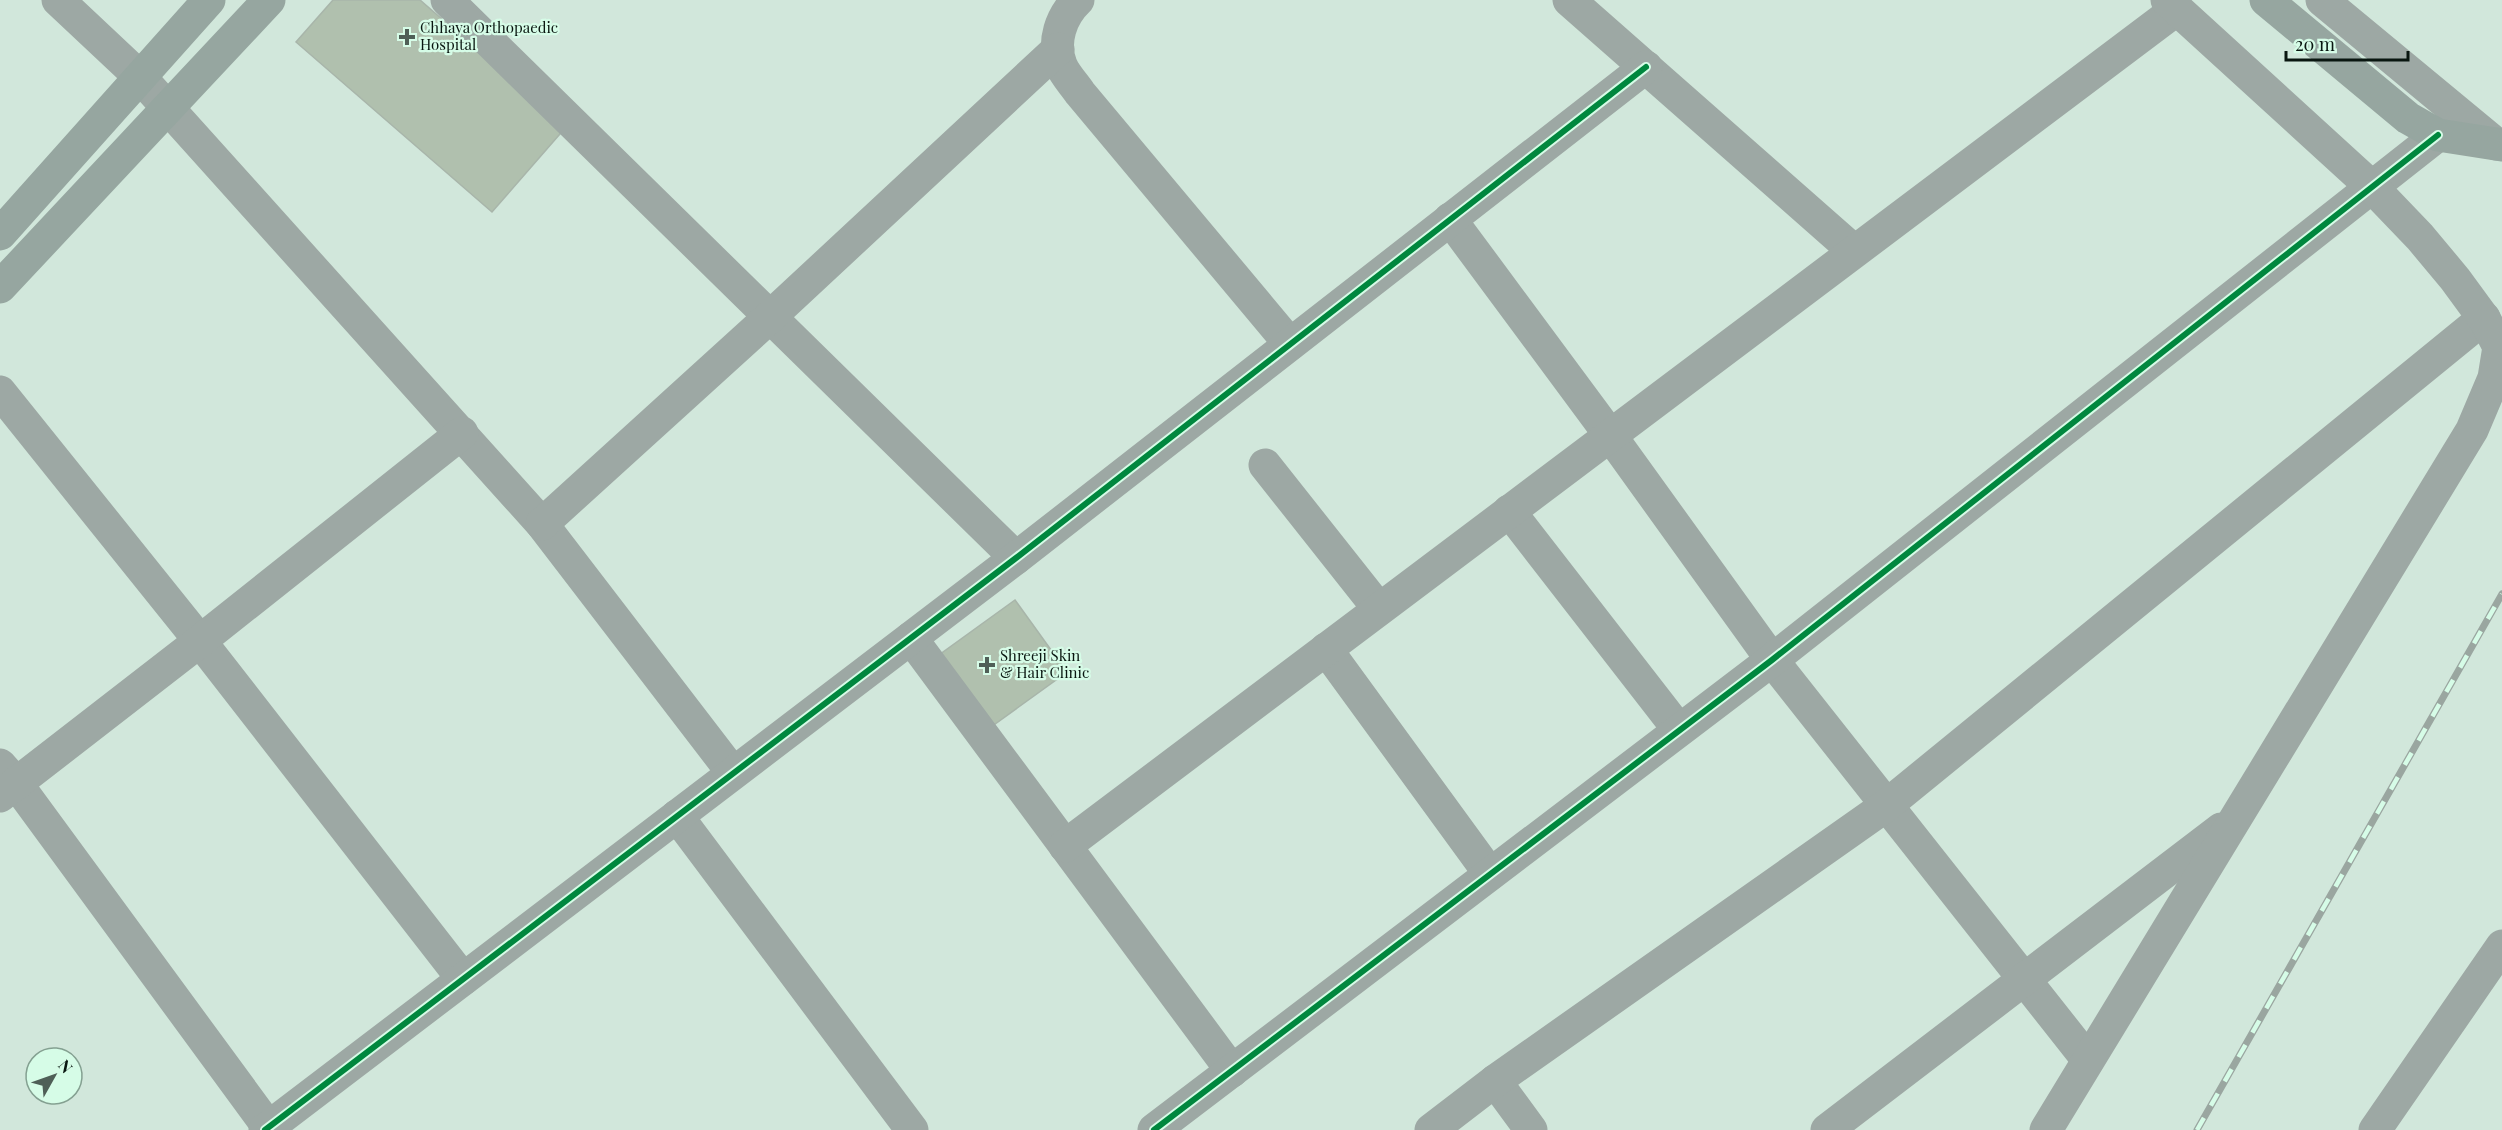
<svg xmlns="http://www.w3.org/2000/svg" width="2502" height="1130" font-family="'Playfair Display',serif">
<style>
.building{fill:#b0c0ae;stroke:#a8b5aa;stroke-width:1.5}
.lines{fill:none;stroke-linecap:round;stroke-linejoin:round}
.street{stroke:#9da8a4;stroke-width:33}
.highway{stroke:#96a6a0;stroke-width:33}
.rail-casing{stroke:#9aa6a0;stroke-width:7}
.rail{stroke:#d6fce7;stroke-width:4.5;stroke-dasharray:14;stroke-linecap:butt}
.cycleway-casing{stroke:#d6fce7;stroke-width:10}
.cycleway{stroke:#00873e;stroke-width:6}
.poi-dot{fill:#4f5f57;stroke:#d6fce7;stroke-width:2}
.labels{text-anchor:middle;stroke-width:4.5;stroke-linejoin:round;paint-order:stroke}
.poi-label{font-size:15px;fill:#091610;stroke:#d6fce7;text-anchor:start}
</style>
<rect width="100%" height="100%" fill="#d1e7db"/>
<!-- building -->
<g class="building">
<polygon points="333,0 420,0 566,127 492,212 296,42"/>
<polygon points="1015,600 1067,672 991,727 939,655"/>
</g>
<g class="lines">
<!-- street -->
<g class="street">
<polyline points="58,0 140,77 542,524 733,773"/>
<polyline points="447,0 1016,558"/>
<path d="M1078 0C1061 16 1052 42 1061 65 1065 75 1074 84 1080 93L1290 344"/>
<polyline points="1569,0 1854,251"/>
<polyline points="2322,0 2496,144"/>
<polyline points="1450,219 1610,435 1772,660 2088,1060"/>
<polyline points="0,392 200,641 463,979"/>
<polyline points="1265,465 1379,609"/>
<polyline points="1509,511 1679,730"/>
<polyline points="542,524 771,316 1058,49"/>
<polyline points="911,638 1232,1071"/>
<polyline points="1326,649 1490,874"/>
<polyline points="0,765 16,783 269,1128"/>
<polyline points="0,796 200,641 462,433"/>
<polyline points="677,816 912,1130"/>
<polyline points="1065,846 2177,9"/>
<polyline points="1495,1081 1531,1130"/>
<polyline points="265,1130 1016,558 1646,67"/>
<polyline points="1154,1130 1772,660 2438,135"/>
<polyline points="1431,1130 1495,1081 1887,805 2484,318"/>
<polyline points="1827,1130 2221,829"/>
<polyline points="2046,1130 2472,430 2494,378 2499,347 2485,320 2455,279 2420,237 2373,188 2167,0"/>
<polyline points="2375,1130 2502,946"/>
</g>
<!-- highway -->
<g class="highway">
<polyline points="2266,0 2408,118 2438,135 2502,145"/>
<polyline points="0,234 209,0"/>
<polyline points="0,287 269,0"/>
</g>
<!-- rail casing -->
<g class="rail-casing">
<polyline id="rail" points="2197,1130 2502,594"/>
</g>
<!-- rail -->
<use href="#rail" class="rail"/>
<!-- cycleway casing -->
<g class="cycleway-casing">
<g id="cycleway">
<polyline points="265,1130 1016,558 1646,67"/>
<polyline points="1154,1130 1772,660 2438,135"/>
</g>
</g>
<!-- cycleway -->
<use href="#cycleway" class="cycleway"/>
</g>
<!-- markers -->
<g class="poi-dot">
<path d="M404 28h6v6h6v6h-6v6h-6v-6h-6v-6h6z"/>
<path d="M984 656h6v6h6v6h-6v6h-6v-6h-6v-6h6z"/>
</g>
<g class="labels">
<!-- poi labels -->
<g class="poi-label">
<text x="420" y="33">Chhaya Orthopaedic<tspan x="420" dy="17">Hospital</tspan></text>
<text x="1000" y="661">Shreeji Skin<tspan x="1000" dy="17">&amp; Hair Clinic</tspan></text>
</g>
</g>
<!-- north arrow -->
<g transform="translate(54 1076) rotate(50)"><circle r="28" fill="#d6fce7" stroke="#84a091" stroke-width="1.5"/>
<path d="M0-4.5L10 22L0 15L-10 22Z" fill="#4f5f57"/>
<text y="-9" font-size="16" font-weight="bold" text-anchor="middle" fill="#091610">N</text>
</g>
<!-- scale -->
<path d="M2286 51v9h122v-9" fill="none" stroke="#091610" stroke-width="3"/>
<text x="2295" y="51" font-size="18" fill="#091610" stroke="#d6fce7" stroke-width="4.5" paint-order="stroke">20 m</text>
</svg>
